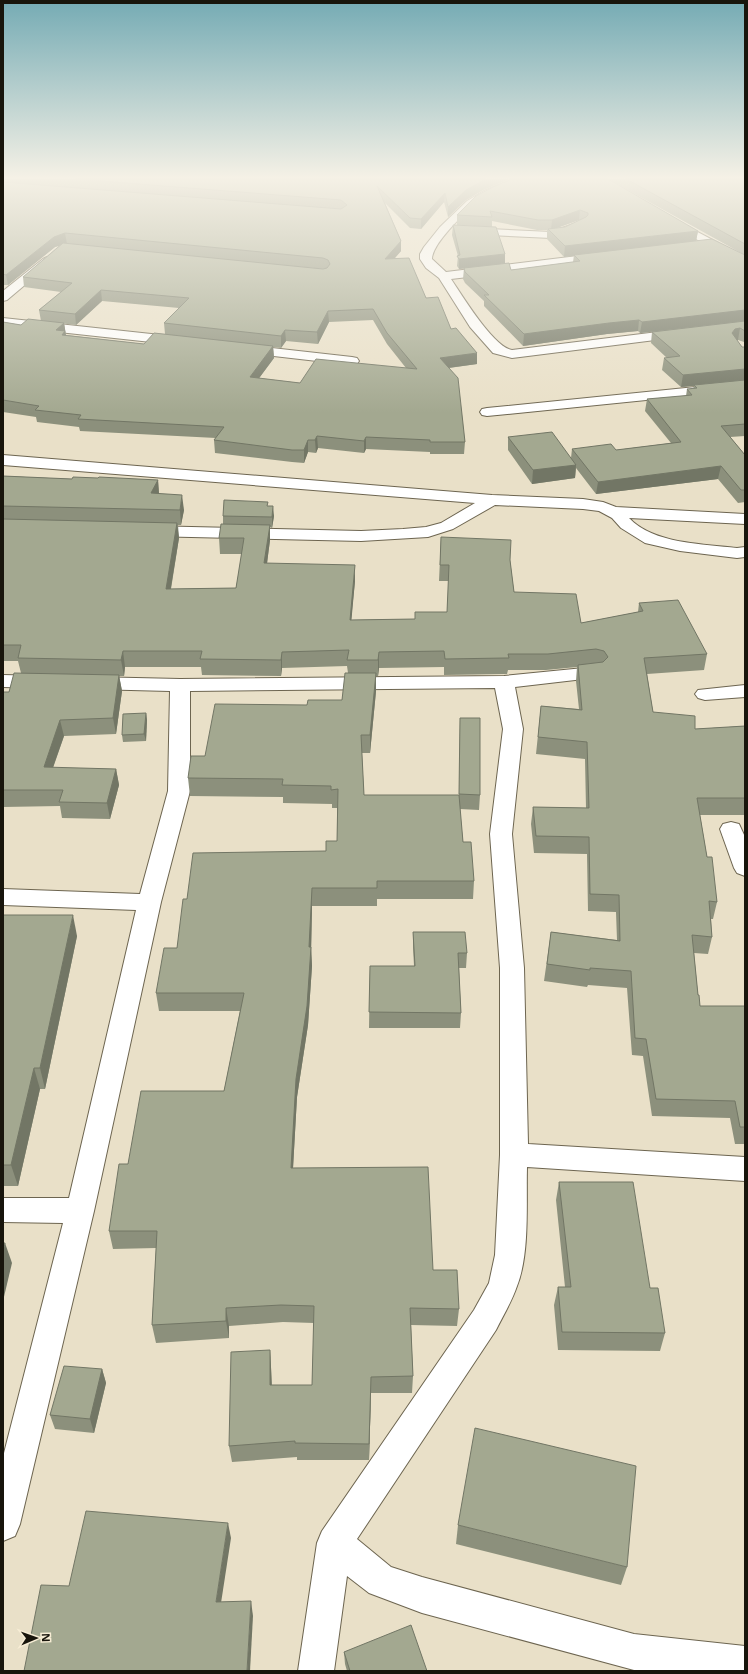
<svg xmlns="http://www.w3.org/2000/svg" width="748" height="1674" font-family="'Noto Sans',sans-serif">
<style>
.lines{fill:none;stroke-linecap:round;stroke-linejoin:round}
.street-casing{stroke:#6d6550;stroke-width:2}
.street{fill:#fff;fill-rule:evenodd}
.wall{fill:#8c907c;fill-rule:evenodd}
.shaded-wall{fill:#727665}
.building{fill:#a3a890;stroke:#727665}
</style>
<rect width="100%" height="100%" fill="#e9e0c8"/>
<g class="lines">
<!-- street casing -->
<g class="street-casing">
<g id="street">
<path d="M513 179H527L526 181C509 188 490 194 475 205 463 214 432 244 432 259L446 272 602 253 606 255 608 257 606 259 602 261 451 279C462 295 493 347 512 350L682 329 687 330 689 333 687 336 512 358 493 353 470 327 439 278 426 268 420 259V254L424 247 440 227 467 201 484 191Z"/>
<polygon points="671,218 745,257 745,266 667,223 665,221"/>
<polygon points="576,223 580,224 582,226 580,228 563,236 551,238 468,234 462,231 468,228 551,232"/>
<polygon points="47,257 51,259 53,261 51,263 7,300 3,301 3,291 43,259"/>
<polygon points="3,318 179,337 184,338 186,341 184,344 179,345 3,326"/>
<polygon points="245,345 352,357 357,358 359,361 357,364 352,365 240,352 238,349 240,346"/>
<polygon points="745,382 745,390 487,416 482,415 480,412 482,409 487,408"/>
<path d="M3 455 492 495 583 499 603 502 616 507 745 514V524L629 518C653 544 704 544 737 548L745 547V557L737 558 680 551 645 543 621 528 612 518 599 511 583 509 495 505 453 529 428 537 361 541 148 536 142 535 140 531 142 527 148 526 361 531 403 529 426 527 441 523 475 503 3 465Z"/>
<path d="M594 667 601 669 604 673 601 677 515 687 523 729 512 834 524 968 528 1144 745 1157V1181L527 1167C526 1203 530 1253 517 1286 512 1301 503 1316 496 1330L357 1539 391 1567 422 1577 634 1634 745 1646V1671L634 1670 422 1613 369 1593 347 1576 334 1671H298L317 1543 322 1531 474 1310 489 1283 495 1255 500 1155V968L490 834 503 729 495 688 190 691V791L161 902 94 1211 20 1524 15 1536 3 1541V1457L63 1223 3 1222V1198H69L136 910 3 905V889L140 894 168 791 170 691 91 689 84 687 81 683 84 679 91 677 180 679 504 676Z"/>
<polygon points="3,675 43,676 50,678 53,682 50,686 43,688 3,687"/>
<polygon points="745,685 745,697 705,700 698,698 695,694 698,690"/>
<polygon points="731,822 739,824 745,837 745,876 737,873 734,868 720,829 723,824"/>
</g>
</g>
<!-- street -->
<use href="#street" class="street"/>
</g>
<!-- wall -->
<g class="wall">
<path d="M3 179H509L483 190 466 200 448 217 444 202 421 229 410 228 385 203 401 241V251L395 258 451 329 477 364 449 368 465 442 464 454H430V452L366 449 364 453 318 448 316 453 308 452 304 463 292 462 215 453 214 440 216 438 80 431 79 427 37 422 36 417 3 412V322L21 325 64 323 66 335 144 344 165 334 164 323 179 308 102 301 76 325 41 321 39 310 61 292 24 287 23 277 60 245 55 247 8 285H3ZM94 246 324 269H323ZM373 320 387 344 406 368 300 383 259 378 274 358 273 347 281 348 286 341 318 344 329 322Z"/>
<path d="M512 179 698 231 696 241 564 257 547 239V230H537L492 221V227L457 225V215ZM579 220H580L565 227 557 228Z"/>
<polygon points="608,179 745,179 745,345 744,342 738,340 737,340 742,347 745,347 745,436 730,437 745,455 745,502 738,503 718,479 596,494 576,468 575,478 532,484 508,450 508,437 571,458 572,449 616,450 671,443 645,411 647,399 686,396 687,389 693,389 694,386 681,387 662,370 664,358 667,358 651,343 652,332 640,333 638,331 607,334 523,346 484,306 484,301 465,283 463,279 464,268 511,270 573,262 574,255 741,253"/>
<polygon points="453,225 505,254 505,264 459,269 457,266 458,256 452,235"/>
<polygon points="3,476 72,479 98,478 158,480 159,493 184,510 181,525 178,525 179,538 171,589 236,588 242,554 220,554 219,538 223,524 223,516 269,506 274,516 272,528 270,527 270,540 267,563 355,581 351,620 415,619 415,612 447,612 449,581 439,581 441,537 510,560 514,592 581,623 638,612 639,603 707,654 704,670 647,674 653,712 695,729 745,726 745,815 700,815 707,857 717,902 713,919 711,919 712,937 708,954 694,953 698,995 700,1006 745,1006 745,1144 735,1144 730,1118 652,1116 643,1056 632,1055 627,988 588,985 587,987 544,981 551,932 617,940 616,912 588,911 587,854 534,853 531,824 533,807 586,808 585,759 536,754 541,706 579,709 576,681 577,667 546,670 508,670 507,674 504,674 444,675 444,667 379,668 378,676 376,676 376,691 370,753 362,753 364,795 459,795 460,718 480,795 479,810 460,809 463,842 474,881 473,899 377,899 377,906 312,906 311,947 312,966 308,1025 297,1097 293,1168 433,1270 459,1309 457,1326 411,1325 413,1376 412,1393 371,1393 369,1460 297,1460 297,1457 232,1462 229,1446 270,1350 271,1367 272,1385 312,1385 314,1323 283,1322 229,1326 229,1338 156,1343 152,1325 156,1248 113,1249 109,1231 128,1164 224,1091 240,1011 159,1011 156,993 177,948 187,899 326,851 337,841 337,808 332,808 332,804 283,803 283,797 190,796 188,778 205,756 307,705 342,700 348,673 347,666 282,668 281,676 202,675 201,667 125,667 124,676 119,676 122,691 116,734 64,736 53,768 116,769 119,785 110,819 62,818 60,806 3,807 3,692 9,692 21,673 18,661 3,661"/>
<polygon points="146,713 147,720 146,741 123,742 122,735"/>
<polygon points="3,915 77,936 45,1089 40,1089 18,1186 3,1186"/>
<polygon points="413,932 467,953 466,968 459,968 461,1013 460,1028 369,1028 370,966 414,966 413,947"/>
<polygon points="559,1182 650,1288 665,1333 660,1351 558,1350 554,1305 558,1287 565,1287 556,1200"/>
<polygon points="102,1369 106,1383 94,1433 55,1429 50,1415"/>
<polygon points="458,1525 627,1567 621,1585 456,1544"/>
<polygon points="344,1652 427,1671 347,1671 345,1664"/>
</g>
<!-- shaded-wall -->
<g class="shaded-wall">
<polygon points="486,179 509,179 483,190 466,200 448,217 448,207 466,190"/>
<polygon points="445,193 444,202 421,229 421,219"/>
<polygon points="580,210 579,220 551,230 552,220"/>
<polygon points="698,231 696,241 564,257 565,246"/>
<polygon points="65,233 67,244 55,247 8,285 6,275 54,237"/>
<polygon points="401,241 401,251 385,269 385,259"/>
<polygon points="505,254 505,264 459,269 459,259"/>
<polygon points="101,290 102,301 76,325 75,314"/>
<polygon points="745,310 745,321 640,333 642,322"/>
<polygon points="328,311 329,322 318,344 317,332"/>
<polygon points="639,320 638,331 607,334 523,346 524,334 609,323"/>
<polygon points="64,323 67,342 56,330"/>
<polygon points="740,328 738,340 733,341 732,333 735,329"/>
<polygon points="285,330 286,341 281,348 281,336"/>
<polygon points="273,346 274,358 251,389 250,377"/>
<polygon points="477,353 477,364 440,369 440,358"/>
<polygon points="745,369 745,381 681,387 683,375"/>
<polygon points="317,436 318,448 316,453 315,440"/>
<polygon points="366,437 366,449 364,453 364,441"/>
<polygon points="308,440 308,452 304,463 304,450"/>
<polygon points="576,465 575,478 532,484 533,470"/>
<polygon points="721,466 718,479 596,494 598,482"/>
<polygon points="158,480 159,495 151,493"/>
<polygon points="182,495 184,510 181,525 180,510"/>
<polygon points="273,506 274,516 272,528 272,517"/>
<polygon points="177,523 179,538 168,605 166,589"/>
<polygon points="270,525 270,540 265,579 264,563"/>
<polygon points="355,565 355,581 350,636 350,620"/>
<polygon points="123,651 125,667 124,676 121,660"/>
<polygon points="282,652 282,668 281,676 281,660"/>
<polygon points="379,652 379,668 378,676 378,660"/>
<polygon points="376,673 376,691 370,753 370,735"/>
<polygon points="119,675 122,691 116,734 113,718"/>
<polygon points="146,713 147,720 146,741 144,734"/>
<polygon points="60,720 64,736 47,784 44,767"/>
<polygon points="116,769 119,785 110,819 107,803"/>
<polygon points="312,888 312,906 311,958 311,947 312,966 308,1025 297,1097 292,1186 291,1168 296,1079 309,947"/>
<polygon points="73,915 77,936 45,1089 40,1068"/>
<polygon points="34,1068 40,1089 18,1186 11,1165"/>
<polygon points="5,1243 12,1263 3,1301 3,1252"/>
<polygon points="226,1308 229,1326 229,1338 226,1321"/>
<polygon points="270,1350 271,1367 272,1401 270,1385"/>
<polygon points="102,1369 106,1383 94,1433 90,1419"/>
<polygon points="371,1377 371,1393 369,1460 369,1444"/>
<polygon points="228,1523 231,1538 219,1616 216,1602"/>
<polygon points="251,1601 253,1616 250,1671 247,1671"/>
</g>
<!-- building -->
<g class="building">
<polygon points="75,179 486,179 466,190 448,207 445,193 421,219 410,218 377,186 401,241 385,259 409,258 426,298 438,297 451,329 456,328 477,353 440,358 458,378 465,442 430,442 430,440 366,437 364,441 317,436 315,440 308,440 304,450 292,450 214,440 224,427 78,419 81,415 35,410 39,406 3,400 3,322 21,325 28,319 64,323 56,330 65,331 62,335 144,344 154,333 273,346 250,377 300,383 316,359 417,369 387,333 373,309 328,311 317,332 285,330 281,336 164,323 189,298 101,290 75,314 39,310 72,283 23,277 63,243 323,269 327,268 330,264 328,260 323,258 65,233 54,237 6,275 3,274 3,182 341,209 347,205 341,200"/>
<polygon points="512,179 608,179 698,231 565,246 548,229 565,227 586,217 588,215 588,213 580,210 552,220 538,220 490,211 492,217 457,215 476,196 493,187"/>
<polygon points="626,179 745,179 745,244"/>
<polygon points="453,225 496,227 505,254 459,259 457,256 460,255"/>
<polygon points="712,239 745,255 745,310 642,322 639,320 609,323 524,334 484,295 489,295 465,272 464,268 509,263 511,270 580,261 574,255"/>
<polygon points="745,321 745,331 740,328 735,329 732,333 742,347 745,347 745,369 683,375 664,358 680,356 652,332"/>
<polygon points="745,380 745,424 721,426 745,455 745,490 741,490 721,466 598,482 572,449 611,444 616,450 681,442 647,399 692,395 687,389 697,388 694,385"/>
<polygon points="552,432 576,465 533,470 508,437"/>
<polygon points="3,476 72,479 73,477 98,478 99,477 158,480 151,493 182,495 180,510 3,506"/>
<polygon points="224,500 268,502 267,506 273,506 272,517 223,516"/>
<polygon points="3,519 177,523 166,589 236,588 244,538 219,538 221,524 270,525 264,563 355,565 350,620 415,619 415,612 447,612 449,565 440,565 441,537 511,540 510,560 514,592 576,594 581,623 643,611 639,603 678,600 707,654 644,658 653,712 695,716 695,729 745,726 745,798 697,798 707,857 712,857 717,902 709,901 712,937 692,935 698,995 699,995 700,1006 745,1006 745,1127 740,1127 735,1101 656,1099 646,1039 635,1038 631,971 590,968 590,970 547,964 551,932 620,941 619,895 590,894 589,837 536,836 533,807 589,808 587,742 538,737 541,706 582,710 578,665 603,662 608,657 604,651 596,649 548,654 508,654 509,658 505,658 445,659 444,651 379,652 378,660 347,660 349,650 282,652 281,660 200,659 202,651 123,651 121,660 18,658 21,645 3,645"/>
<polygon points="14,673 119,675 113,718 60,720 44,767 116,769 107,803 59,802 63,790 3,790 3,692 9,692"/>
<polygon points="345,673 376,673 370,735 361,735 364,795 459,795 463,842 471,842 474,881 377,881 377,888 312,888 309,947 311,947 307,1006 296,1079 291,1168 428,1167 433,1270 457,1270 459,1309 410,1308 413,1376 371,1377 369,1444 295,1443 295,1441 229,1446 231,1352 270,1350 270,1385 312,1385 314,1306 281,1305 226,1308 226,1321 152,1325 157,1231 109,1231 119,1164 128,1164 141,1091 224,1091 244,993 156,993 164,948 177,948 183,899 187,899 193,853 326,851 326,841 337,841 338,789 331,790 331,786 282,785 283,779 188,778 191,756 205,756 215,704 307,705 308,700 342,700"/>
<polygon points="146,713 144,734 122,735 123,714"/>
<polygon points="460,718 480,718 480,795 459,794"/>
<polygon points="3,915 73,915 40,1068 34,1068 11,1165 3,1165"/>
<polygon points="413,932 465,932 467,953 458,953 461,1013 369,1012 370,966 415,966"/>
<polygon points="559,1182 633,1182 650,1288 658,1288 665,1333 562,1332 558,1287 571,1287"/>
<polygon points="3,1243 5,1243 3,1252"/>
<polygon points="64,1366 102,1369 90,1419 50,1415"/>
<polygon points="475,1428 636,1466 627,1567 458,1525"/>
<polygon points="86,1511 228,1523 216,1602 251,1601 247,1671 24,1671 41,1585 69,1586"/>
<polygon points="411,1625 427,1671 350,1671 344,1652"/>
</g>
<!-- sky -->
<linearGradient id="sky" x2="0" y2="1"><stop stop-color="#75abb4"/><stop offset="0.43" stop-color="#f5f1e6"/><stop offset="1" stop-color="#f5f1e6" stop-opacity="0"/></linearGradient>
<rect width="748" height="413" fill="url(#sky)"/>
<!-- border -->
<rect width="748" height="1674" fill="none" stroke="#18150c" stroke-width="8"/>
<!-- north arrow -->
<g transform="translate(36 1638) rotate(88)" stroke="#f7edd5" stroke-width="3" paint-order="stroke">
<path d="M0-3L7 15L0 10L-7 15Z" fill="#18150c"/>
<text y="-6" font-size="11" font-weight="bold" text-anchor="middle" fill="#18150c">N</text>
</g>
</svg>
